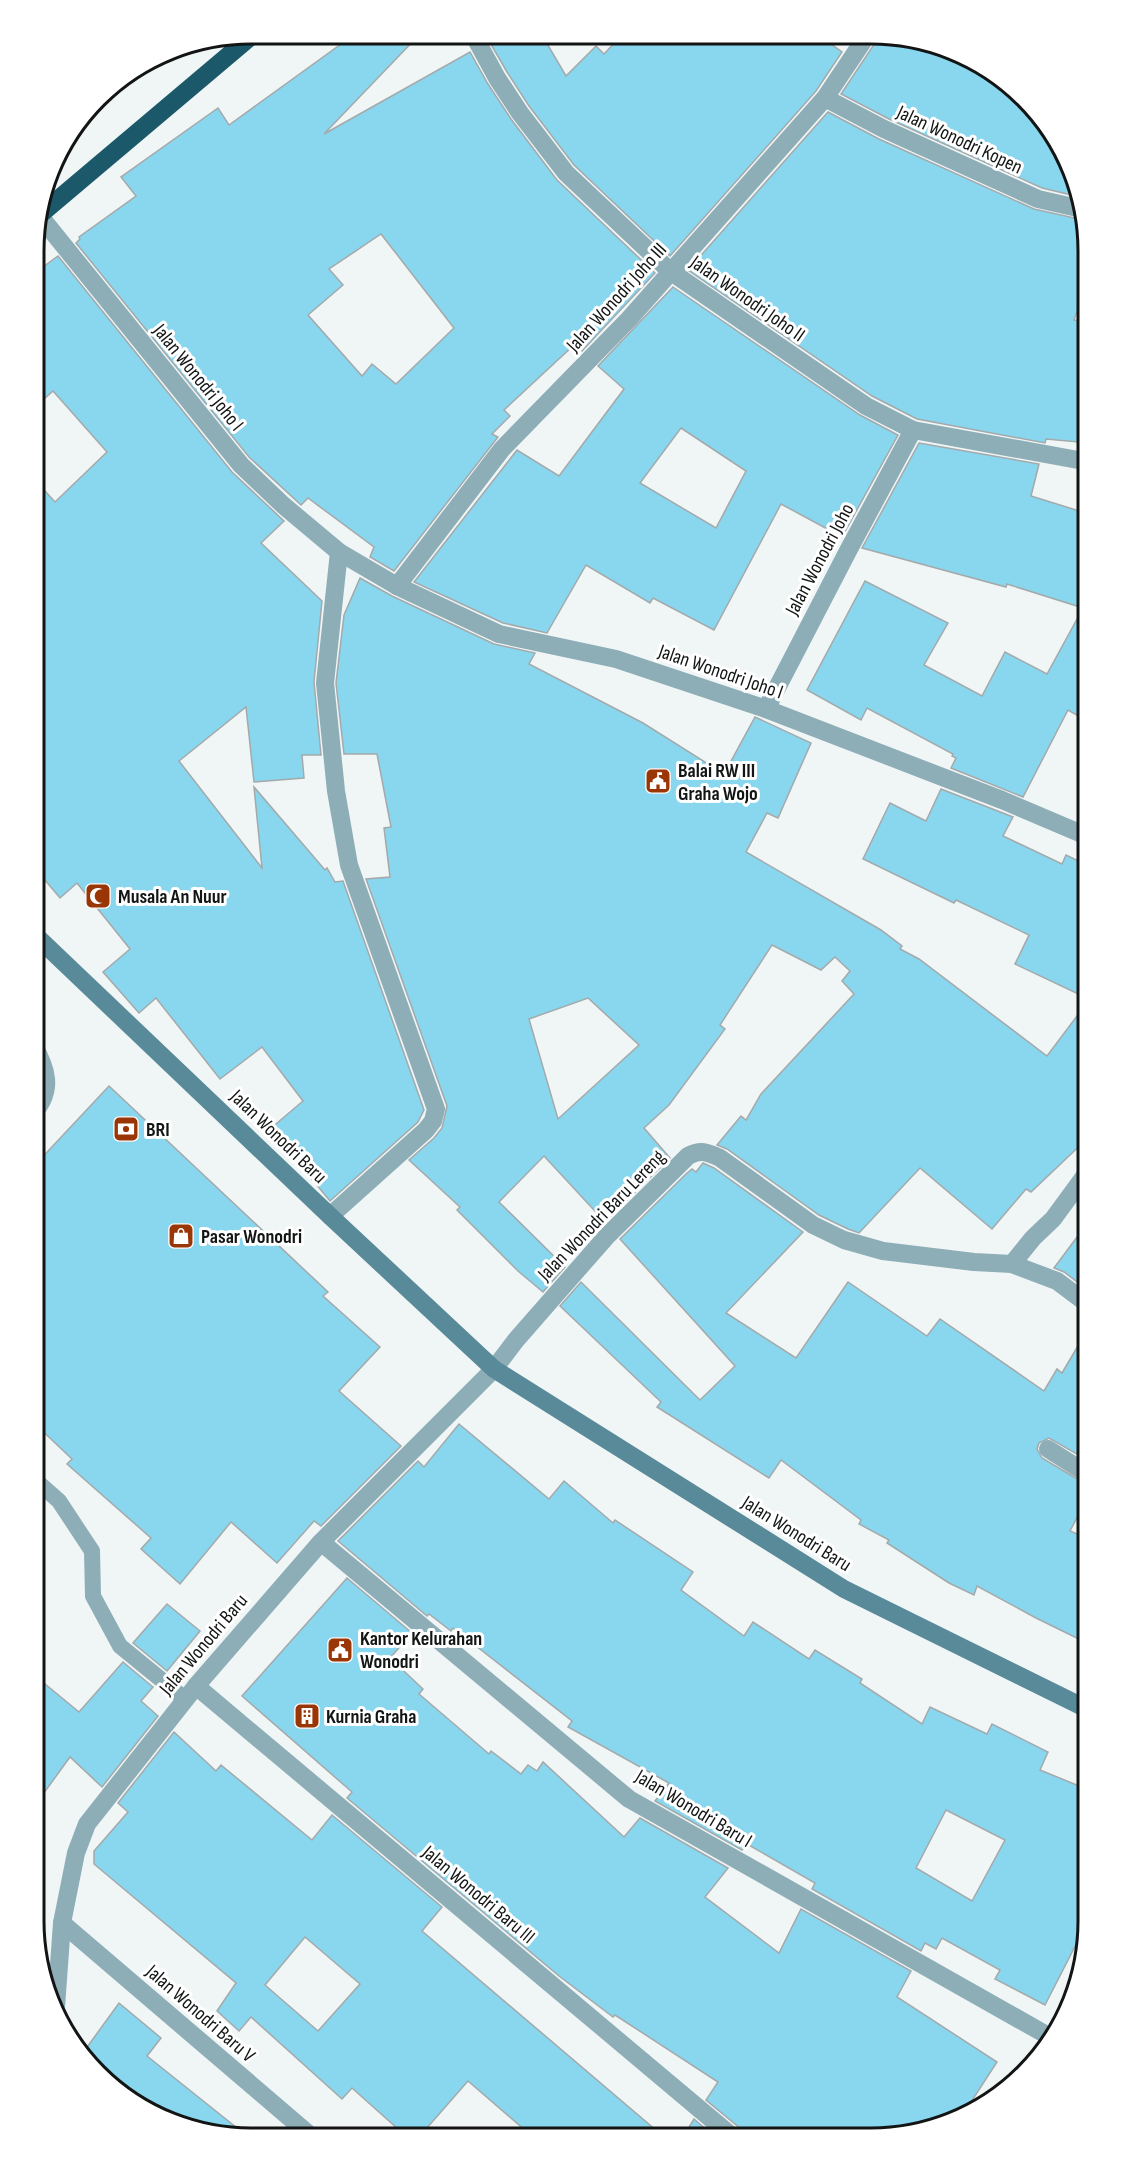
<svg xmlns="http://www.w3.org/2000/svg" width="1122" height="2171" font-family="'Sofia Sans Condensed',sans-serif">
<style>
.building{fill:#89d6ef;stroke:#a4a9aa;stroke-width:1.5;fill-rule:evenodd}
.lines{fill:none;stroke-linecap:round;stroke-linejoin:round}
.lane{stroke:#8dadb7;stroke-width:16}
.street{stroke:#8dadb7;stroke-width:18}
.secondary{stroke:#598a99;stroke-width:18}
.highway{stroke:#1b596a;stroke-width:18}
.labels{text-anchor:middle;stroke-width:6;stroke-linejoin:round;paint-order:stroke}
.street-label{font-size:20px;fill:#131515;stroke:#fff}
.poi-label{font-size:20px;font-weight:bold;fill:#131515;stroke:#fff;text-anchor:start}
.rim{fill:none;stroke:#131515;stroke-width:3}
</style>
<rect width="100%" height="100%" fill="#f0f5f6"/>
<!-- building -->
<g class="building">
<path d="M355 34H420L324 134 470 52 488 84 511 119 557 180 655 273 582 351 574 345 504 410 510 416 492 434 498 437 394 571 370 557 374 547 308 498 301 505 249 457 76 243 80 239 79 237 136 196 121 177 218 108 229 125ZM381 234 454 328 396 384 372 364 362 376 308 315 343 285 329 269Z"/>
<polygon points="500,35 542,35 566,76 596,46 604,54 622,35 821,37 842,52 816,91 670,256 574,165 529,106 507,72 489,41"/>
<polygon points="877,37 914,37 976,68 1023,99 1078,181 1080,197 1042,188 889,119 841,94 875,43"/>
<polygon points="828,112 879,139 1034,209 1084,220 1089,250 1089,279 1074,320 1089,321 1089,443 1046,439 1045,443 917,419 872,396 688,270"/>
<polygon points="58,256 232,472 284,521 261,543 322,601 314,682 321,755 302,755 304,778 254,782 246,707 179,761 262,868 254,787 325,870 327,868 335,882 343,881 424,1110 418,1122 330,1201 270,1129 303,1101 262,1047 220,1079 156,998 139,1013 103,972 130,949 77,883 60,898 34,867 35,480 55,502 107,452 53,391 35,407 35,273"/>
<path d="M673 287 860 415 898 435 842 537 781 504 714 630 653 598 650 603 586 565 547 633 503 623 414 582 517 450 559 476 624 389 598 366ZM681 428 746 471 716 528 640 483Z"/>
<polygon points="919,443 1039,464 1031,496 1089,514 1089,722 1068,710 1023,797 951,768 956,758 952,756 953,754 867,708 861,720 807,690 865,581 948,623 924,665 982,696 1005,652 1047,674 1083,608 1007,584 1006,587 862,548"/>
<path d="M360 578 392 596 494 644 535 653 529 664 643 723 724 774 755 717 811 743 778 818 767 813 746 852 881 930 902 946 900 949 919 959 1047 1056 1089 1000V1137L1031 1192 1026 1189 992 1229 920 1168 859 1233 848 1229 819 1215 727 1149 717 1145 741 1116 746 1120 761 1094 854 994 842 981 850 971 835 957 821 970 772 945 720 1025 725 1029 669 1105 644 1128 670 1158 605 1222 544 1156 499 1202 565 1267 543 1292 518 1271 457 1210 460 1207 409 1160 434 1138 442 1128 447 1106 366 879 390 877 384 828 391 827 377 754H344L336 683 344 615ZM588 998 639 1045 558 1119 529 1019Z"/>
<polygon points="941,789 1013,817 1003,836 1062,864 1066,855 1089,866 1089,999 1015,964 1029,935 956,900 954,903 863,859 890,803 926,821"/>
<polygon points="109,1086 328,1292 323,1296 380,1347 339,1391 401,1446 321,1526 314,1521 277,1563 231,1522 180,1584 141,1549 151,1538 67,1464 72,1459 34,1423 34,1166"/>
<polygon points="703,1163 714,1168 803,1232 726,1313 796,1358 848,1282 927,1336 940,1319 1044,1391 1057,1369 1062,1373 1089,1327 1089,1461 1049,1438 1039,1443 1037,1449 1042,1458 1089,1486 1089,1495 1070,1531 1089,1539 1089,1644 1036,1618 977,1586 974,1595 949,1583 887,1543 889,1540 859,1524 861,1520 781,1460 769,1478 657,1407 661,1402 560,1306 581,1282 700,1400 735,1366 620,1239 686,1174 692,1169 696,1172"/>
<polygon points="1089,1221 1089,1291 1064,1272 1054,1268"/>
<path d="M459 1424 549 1499 564 1481 613 1523 615 1520 693 1572 681 1590 744 1636 753 1622 809 1659 815 1650 862 1679 860 1683 922 1724 930 1707 987 1734 992 1724 1048 1752 1040 1770 1089 1790V1919L1045 2005 995 1979 1000 1970 942 1938 936 1949 925 1943 921 1951 812 1889 815 1883 747 1844 742 1850 655 1801 669 1783 568 1727 572 1721 453 1628 451 1631 429 1614 427 1616 338 1541 418 1461 424 1467ZM946 1810 1005 1840 972 1901 916 1868Z"/>
<polygon points="347,1578 412,1633 390,1658 423,1689 419,1694 489,1754 491,1751 521,1774 528,1765 537,1771 543,1762 624,1837 640,1818 728,1868 705,1897 779,1953 801,1909 911,1971 897,1997 997,2062 962,2116 941,2127 872,2138 745,2138 741,2129 706,2100 718,2082 615,2015 613,2017 559,1976 347,1798 352,1792 242,1696"/>
<polygon points="167,1604 200,1631 167,1671 133,1643"/>
<polygon points="123,1662 153,1687 141,1701 158,1716 102,1787 70,1757 33,1808 33,1674 79,1712"/>
<path d="M174 1732 216 1771 221 1765 312 1840 332 1815 442 1907 422 1931 664 2137H533L468 2081 419 2137H407L352 2088 342 2099 251 2017 239 2031 217 2011 236 1983 94 1864V1851L128 1812 118 1803ZM305 1937 360 1984 318 2031 265 1985Z"/>
<polygon points="119,2003 161,2038 147,2056 247,2136 222,2136 155,2116 107,2084 85,2050"/>
<polygon points="694,2119 716,2138 683,2137"/>
</g>
<g class="lines">
<!-- lane -->
<g class="lane">
<path d="M34 1114C55 1090 48 1069 34 1044"/>
<polyline points="33,1478 59,1501 92,1551 93,1596 120,1646 185,1699"/>
</g>
<!-- street -->
<g class="street">
<polyline points="473,34 497,78 520,113 566,173 670,271 866,406 913,430 1089,462"/>
<polyline points="825,98 884,129 1038,199 1082,209"/>
<polyline points="39,215 241,465 283,505 339,552 397,586 499,634 616,659 766,709 1002,800 1089,837"/>
<polyline points="397,586 502,449 629,319 825,98 866,37"/>
<polyline points="766,709 849,549 913,430"/>
<polyline points="330,1216 426,1130 433,1121 436,1109 349,865 336,791 325,683 339,552"/>
<polyline points="1012,1264 1033,1238 1053,1219 1089,1170"/>
<polyline points="1048,1449 1089,1475"/>
<polyline points="321,1542 629,1799 1052,2038"/>
<polyline points="196,1686 734,2138"/>
<polyline points="62,1923 311,2136"/>
<path d="M56 2007 62 1923 76 1853 87 1824 196 1686 321 1542 494 1369 516 1340 607 1236 688 1156C701 1149 707 1152 720 1158L813 1225 844 1240 883 1251 974 1262 1012 1264 1057 1281 1089 1305"/>
</g>
<!-- secondary -->
<polyline class="secondary" points="34,934 330,1216 494,1369 844,1589 1089,1710"/>
<!-- highway -->
<g class="highway">
<polyline points="102,94 119,79"/>
<polyline points="36,218 255,33"/>
</g>
</g>
<!-- icons -->
<defs>
<g id="civic-square" transform="scale(1.35)"><rect x="-9" y="-9" width="18" height="18" rx="4" fill="#9a3506" stroke="#fff"/><path d="M-.6-6.5H3V-4.5H.6V-3L4-1V1h2V6H-6V1h2V-1L-.6-3ZM-1.2 2.5V6h2.4V2.5Z" fill="#fff"/></g>
<g id="mosque-square" transform="scale(1.35)"><rect x="-9" y="-9" width="18" height="18" rx="4" fill="#9a3506" stroke="#fff"/><path d="M3.5-4.9A6 6 0 1 0 3.5 4.9A5 5 0 1 1 3.5-4.9Z" fill="#fff"/></g>
<g id="bank-square" transform="scale(1.35)"><rect x="-9" y="-9" width="18" height="18" rx="4" fill="#9a3506" stroke="#fff"/><path d="M-6-4H6V4H-6ZM0-2.3a2.3 2.3 0 1 0 0 4.6a2.3 2.3 0 1 0 0-4.6Z" fill="#fff"/></g>
<g id="shop-square" transform="scale(1.35)"><rect x="-9" y="-9" width="18" height="18" rx="4" fill="#9a3506" stroke="#fff"/><path d="M-5-2.5h2.3a2.7 3.5 0 0 1 5.4 0H5L5.5 6h-11ZM-1.5-2.5h3a1.5 2.3 0 0 0-3 0Z" fill="#fff"/></g>
<g id="building-square" transform="scale(1.35)"><rect x="-9" y="-9" width="18" height="18" rx="4" fill="#9a3506" stroke="#fff"/><path d="M-4-6H4V6H1V3H-1V6H-4ZM-2.5-4.3h1.7v1.8h-1.7ZM.8-4.3h1.7v1.8H.8ZM-2.5-1h1.7V.8h-1.7ZM.8-1h1.7V.8H.8Z" fill="#fff"/></g>
</defs>
<g fill-rule="evenodd">
<use href="#civic-square" x="658" y="781"/>
<use href="#mosque-square" x="98" y="896"/>
<use href="#bank-square" x="126" y="1129"/>
<use href="#shop-square" x="181" y="1236"/>
<use href="#civic-square" x="340" y="1650"/>
<use href="#building-square" x="307" y="1716"/>
</g>
<g class="labels">
<!-- street labels -->
<g class="street-label">
<text transform="translate(960 139) rotate(25)" y="7">Jalan Wonodri Kopen</text>
<text transform="translate(616 297) rotate(-48)" y="7">Jalan Wonodri Joho III</text>
<text transform="translate(748 298) rotate(35)" y="7">Jalan Wonodri Joho II</text>
<text transform="translate(199 377) rotate(51)" y="7">Jalan Wonodri Joho I</text>
<text transform="translate(819 559) rotate(-62)" y="7">Jalan Wonodri Joho</text>
<text transform="translate(721 671) rotate(19)" y="7">Jalan Wonodri Joho I</text>
<text transform="translate(279 1136) rotate(44)" y="7">Jalan Wonodri Baru</text>
<text transform="translate(601 1215) rotate(-46)" y="7">Jalan Wonodri Baru Lereng</text>
<text transform="translate(797 1533) rotate(32)" y="7">Jalan Wonodri Baru</text>
<text transform="translate(203 1644) rotate(-50)" y="7">Jalan Wonodri Baru</text>
<text transform="translate(694 1808) rotate(31)" y="7">Jalan Wonodri Baru I</text>
<text transform="translate(479 1894) rotate(40)" y="7">Jalan Wonodri Baru III</text>
<text transform="translate(201 2013) rotate(41)" y="7">Jalan Wonodri Baru V</text>
</g>
<!-- poi labels -->
<g class="poi-label">
<text x="678" y="777">Balai RW III<tspan x="678" dy="23">Graha Wojo</tspan></text>
<text x="118" y="903">Musala An Nuur</text>
<text x="146" y="1136">BRI</text>
<text x="201" y="1243">Pasar Wonodri</text>
<text x="360" y="1645">Kantor Kelurahan<tspan x="360" dy="23">Wonodri</tspan></text>
<text x="326" y="1723">Kurnia Graha</text>
</g>
</g>
<!-- crop -->
<path d="M0 0H1122V2171H0ZM251 44H871A207 207 0 0 1 1078 251V1921A207 207 0 0 1 871 2128H251A207 207 0 0 1 44 1921V251A207 207 0 0 1 251 44Z" fill="#fff" fill-rule="evenodd"/>
<path class="rim" d="M251 44H871A207 207 0 0 1 1078 251V1921A207 207 0 0 1 871 2128H251A207 207 0 0 1 44 1921V251A207 207 0 0 1 251 44Z"/>
</svg>
